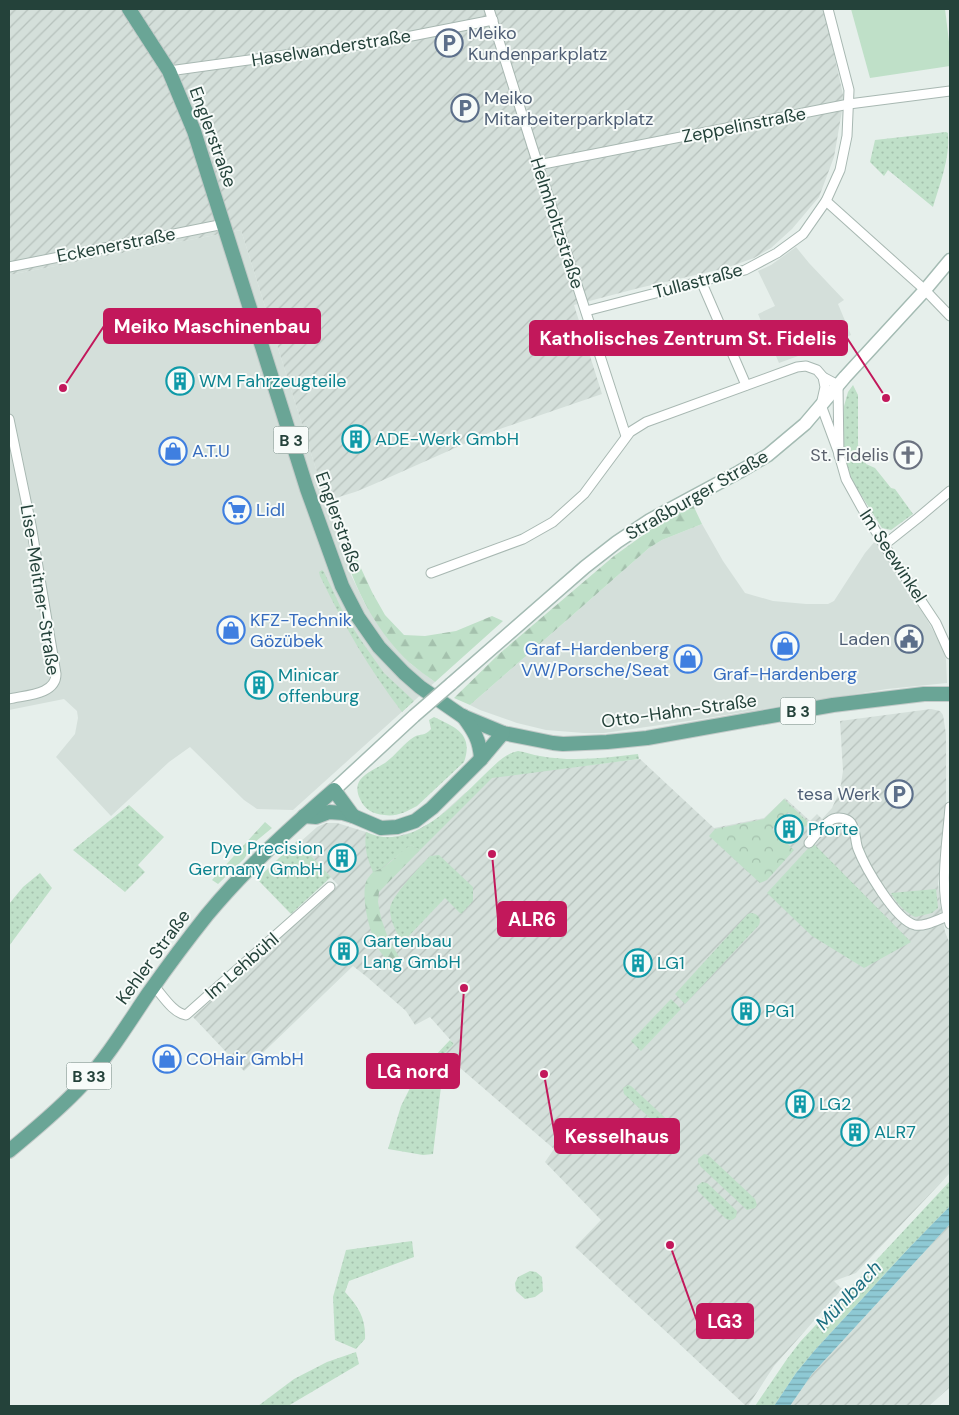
<svg xmlns="http://www.w3.org/2000/svg" width="959" height="1415" font-family="'DM Sans',sans-serif">
<style>
.built{fill:#d4dfda}
.industrial{fill:url(#industrial-furrows)}
.grass{fill:url(#grass-dots)}
.forest{fill:url(#forest-firs)}
.park{fill:url(#park-crowns)}
.garden{fill:#bfe0c8}
.water{fill:url(#water-rules)}
.lines{fill:none;stroke-linecap:round;stroke-linejoin:round}
.minor-casing{stroke:#a8b8b2;stroke-width:11}
.secondary-casing{stroke:#a4bbb3;stroke-width:15}
.primary-casing{stroke:#c2cac8;stroke-width:16}
.minor{stroke:#fff;stroke-width:9}
.secondary{stroke:#fff;stroke-width:12}
.primary{stroke:#6aa596;stroke-width:14}
.secondary-bridge-casing{stroke:#a4bbb3;stroke-width:15;stroke-linecap:butt}
.secondary-bridge{stroke:#fff;stroke-width:12}
.labels{text-anchor:middle;stroke-width:4;stroke-linejoin:round;paint-order:stroke}
.shield{fill:#f7fbf9;stroke:#637a73;stroke-width:1}
.shield-label{font-size:16px;font-weight:bold;fill:#24423a}
.service-label{font-size:18px;fill:#4e5e75;stroke:#f7fbf9;text-anchor:start}
.street-label{font-size:18px;fill:#24423a;stroke:#f7fbf9}
.culture-label{font-size:18px;fill:#0d838f;stroke:#f7fbf9;text-anchor:start}
.shop-label{font-size:18px;fill:#366cbe;stroke:#f7fbf9;text-anchor:start}
.worship-label{font-size:18px;fill:#5b616d;stroke:#f7fbf9;text-anchor:end}
.water-label{font-size:19px;font-style:italic;fill:#1c6f80;stroke:#f7fbf9}
.leader{fill:none;stroke:#c2185b;stroke-width:2}
.callout-dot{fill:#c2185b;stroke:#f7fbf9;stroke-width:2}
.callout{fill:#c2185b;stroke:#c2185b;stroke-width:2}
.callout-label{font-size:19px;text-anchor:middle;font-weight:bold;fill:#fff}
</style>
<defs>
<pattern id="industrial-furrows" width="10" height="10" patternUnits="userSpaceOnUse" patternTransform="scale(1.25)"><rect width="10" height="10" fill="#d4dfda"/><path d="M-1 1l2-2M0 10L10 0M9 11l2-2" fill="none" stroke="#b6c1bc"/></pattern>
<pattern id="grass-dots" width="8" height="8" patternUnits="userSpaceOnUse" patternTransform="scale(1.25)"><rect width="8" height="8" fill="#bfe0c8"/><path d="M2 2h.1M6 6h.1" fill="none" stroke="#a4c1ad" stroke-width="1.8" stroke-linecap="round"/></pattern>
<pattern id="forest-firs" width="22" height="20" patternUnits="userSpaceOnUse" patternTransform="scale(1.25)"><rect width="22" height="20" fill="#bfe0c8"/><path d="M5 1l3.5 6h-7zM16 11l3.5 6h-7z" fill="#a4c1ad"/></pattern>
<pattern id="park-crowns" width="20" height="18" patternUnits="userSpaceOnUse" patternTransform="scale(1.25)"><rect width="20" height="18" fill="#bfe0c8"/><path d="M2 6a3 3 0 1 1 6 0M12 15a3 3 0 1 1 6 0" fill="none" stroke="#a4c1ad"/></pattern>
<pattern id="water-rules" width="6" height="5" patternUnits="userSpaceOnUse" patternTransform="scale(1.25)"><rect width="6" height="5" fill="#8ec9d4"/><path d="M0 2.5h6" fill="none" stroke="#74a5ad"/></pattern>
</defs>
<rect width="100%" height="100%" fill="#e6efeb"/>
<!-- built -->
<g class="built">
<polygon points="241,230 326,501 351,575 366,606 411,664 435,682 293,810 257,809 244,800 190,747 169,762 111,816 56,757 75,734 78,718 77,711 64,699 9,710 9,275"/>
<polygon points="796,247 809,263 844,300 838,304 851,335 831,344 779,363 758,314 775,306 758,271 771,265"/>
<polygon points="702,524 723,561 745,593 773,601 806,604 828,604 834,601 865,553 876,540 906,589 925,616 941,645 946,659 947,683 887,689 695,720 604,733 584,733 546,730 517,723 480,710 470,705 649,548 662,540"/>
</g>
<!-- industrial -->
<g class="industrial">
<polygon points="9,9 824,9 844,99 834,157 819,197 792,229 771,248 754,258 726,268 639,288 574,305 602,394 491,432 372,485 355,492 326,501 241,230 9,275"/>
<polygon points="931,709 940,711 943,715 946,734 946,806 938,883 941,910 945,932 950,944 950,1173 856,1273 834,1281 842,1289 774,1366 748,1406 746,1406 575,1247 601,1220 545,1162 554,1149 444,1054 454,1044 430,1017 415,1025 406,1011 367,977 353,966 244,1071 193,1017 338,885 299,843 317,827 326,823 337,823 366,832 375,836 387,838 402,835 413,832 434,821 465,793 492,777 640,759 714,828 764,818 785,798 810,821 817,814 822,819 832,808 838,795 841,784 843,771 840,721"/>
<polygon points="950,1224 950,1387 929,1406 790,1406 812,1374"/>
</g>
<!-- grass -->
<g class="grass">
<path d="M946 132 948 133C950 159 940 183 933 207L888 170 884 176 870 162 875 140Z"/>
<polygon points="853,385 858,395 858,445 866,464 875,468 891,488 895,489 913,514 891,530 882,528 849,476 844,460 844,406 848,392"/>
<path d="M322 570 324 572 342 610 360 639 384 673 414 701 402 712C369 669 343 624 320 576L319 572Z"/>
<path d="M434 717C455 727 474 734 464 762L417 806C406 812 396 817 384 815 373 814 364 809 360 799 357 793 356 786 360 780 366 772 377 768 385 763 396 755 404 743 414 737 421 733 424 737 431 729L429 720Z"/>
<path d="M518 751C525 752 533 755 540 756 572 762 606 758 638 754L639 759 492 778 420 850 411 845 382 868 373 872C367 858 364 847 366 832 411 853 452 806 481 778 492 768 503 754 518 751Z"/>
<polygon points="129,805 164,837 138,865 145,872 125,892 73,850"/>
<polygon points="297,841 331,877 291,914 257,879"/>
<polygon points="813,843 911,942 864,968 812,936 767,893"/>
<path d="M439 855 473 887V901L461 914 445 898 402 943C397 933 390 921 390 909 390 897 421 866 430 856Z"/>
<polygon points="40,873 52,888 9,946 9,904 23,887"/>
<path d="M936 889 938 908 932 913 915 917C904 911 897 904 891 893Z"/>
<path d="M751 913C757 913 762 918 759 925L685 1004 675 994 748 914Z"/>
<polygon points="671,999 681,1009 641,1051 631,1041"/>
<polygon points="450,1040 454,1044 444,1054 452,1060 443,1070 433,1154 423,1155 388,1149 401,1106 416,1076"/>
<polygon points="628,1085 631,1086 673,1125 667,1134 624,1094 623,1088"/>
<polygon points="704,1154 708,1155 755,1199 757,1205 755,1208 747,1210 701,1167 698,1162 698,1159"/>
<polygon points="950,1181 950,1206 908,1249 815,1350 796,1373 774,1406 755,1406 787,1359 800,1342"/>
<path d="M702 1182 707 1183 737 1211 736 1217C733 1220 731 1221 726 1219L698 1191 697 1186Z"/>
<path d="M412 1241 414 1257 349 1281 345 1292C359 1307 366 1319 365 1339L356 1349 335 1340 333 1297 346 1250Z"/>
<polygon points="530,1271 536,1272 542,1277 543,1291 535,1297 525,1299 516,1291 515,1283 518,1277"/>
<polygon points="356,1352 359,1364 288,1406 258,1406 294,1379 327,1362"/>
</g>
<!-- forest -->
<g class="forest">
<polygon points="693,505 702,524 662,540 649,548 470,705 454,698 499,654 614,556 653,528"/>
<path d="M353 551 372 592 385 615 404 635 425 636 456 631 492 616 503 621 435 682C427 676 418 670 410 663 379 634 357 595 345 554Z"/>
<polygon points="265,822 272,828 255,842 244,859 218,884 212,880"/>
<path d="M411 845 420 850 379 892 378 902 381 918 388 938 402 962C399 962 396 963 394 963 373 958 360 899 366 882 367 879 371 874 373 872 376 870 381 869 384 867 394 860 401 851 411 845Z"/>
</g>
<!-- park -->
<polygon class="park" points="784,799 809,823 805,827 788,812 772,829 794,850 767,880 760,883 709,836 715,829 764,819"/>
<!-- garden -->
<polygon class="garden" points="851,9 945,9 950,50 950,66 870,78"/>
<!-- water -->
<polygon class="water" points="950,1206 950,1224 812,1374 790,1406 774,1406 796,1373 815,1350 908,1249"/>
<g class="lines">
<!-- minor casing -->
<g class="minor-casing">
<g id="minor">
<polyline points="489,9 532,146 626,436"/>
<polyline points="169,71 386,41 493,20"/>
<polyline points="538,165 849,104 950,91"/>
<polyline points="826,201 925,290 950,316"/>
<polyline points="9,267 224,224"/>
<polyline points="701,281 746,385"/>
<polyline points="586,311 745,270 777,253 803,234 826,201 840,170 847,136 849,90 828,9"/>
<polyline points="823,377 825,387 821,405 838,451 846,479 862,508 884,545 936,623 950,654"/>
<path d="M9 419 31 525 56 674C56 695 25 695 9 699"/>
<polyline points="884,545 918,518 950,491"/>
<polyline points="431,573 523,539 553,522 584,494 630,432 646,422 797,367 806,366 817,370 823,377 838,385 839,456"/>
<path d="M950 807C947 846 939 886 950 924"/>
<path d="M809 843C815 836 824 823 833 819 839 817 847 818 851 823 856 830 855 841 858 849 865 867 895 920 915 925 925 927 939 919 948 916"/>
<path d="M154 986C163 996 173 1013 186 1015L330 887"/>
</g>
</g>
<!-- secondary casing -->
<g class="secondary-casing">
<g id="secondary">
<polyline points="451,684 585,567 617,542 650,520 739,472 768,455 805,424 845,377 925,290 950,260"/>
<polyline points="334,790 414,716"/>
</g>
</g>
<!-- primary casing -->
<g class="primary-casing">
<g id="primary">
<polyline points="129,9 169,71 194,131 307,489 342,586 358,617 379,647 404,673 420,687 462,716 503,733 553,743 563,744 607,742 647,738 833,705 924,694 950,694"/>
<path d="M463 716C474 731 480 740 481 759"/>
<polyline points="304,816 316,817 329,812 343,813 353,816 381,828 397,827 415,821 432,808 481,759 503,733"/>
<path d="M9 1151C34 1130 59 1110 82 1085 107 1058 127 1025 148 994 167 967 187 940 207 915 245 869 289 829 334 790L353 816"/>
</g>
</g>
<!-- minor -->
<use href="#minor" class="minor"/>
<!-- secondary -->
<use href="#secondary" class="secondary"/>
<!-- primary -->
<use href="#primary" class="primary"/>
<!-- secondary-bridge casing -->
<g class="secondary-bridge-casing">
<polyline id="secondary-bridge" points="414,716 451,684"/>
</g>
<!-- secondary-bridge -->
<use href="#secondary-bridge" class="secondary-bridge"/>
</g>
<!-- icons -->
<defs>
<g id="parking-ring" transform="scale(1.4375)"><circle r="9.5" fill="#f7fbf9" stroke="#5c6f8a" stroke-width="1.5"/><path d="M-3.5-5.5H1a3.5 3.5 0 0 1 0 7H-1V5.5H-3.5ZM-1-3.4V-.6H.8a1.4 1.4 0 0 0 0-2.8Z" fill="#5c6f8a"/></g>
<g id="building-ring" transform="scale(1.4375)"><circle r="9.5" fill="#f7fbf9" stroke="#0f9aa8" stroke-width="1.5"/><path d="M-4-6H4V6H1V3H-1V6H-4ZM-2.5-4.3h1.7v1.8h-1.7ZM.8-4.3h1.7v1.8H.8ZM-2.5-1h1.7V.8h-1.7ZM.8-1h1.7V.8H.8Z" fill="#0f9aa8"/></g>
<g id="shop-ring" transform="scale(1.4375)"><circle r="9.5" fill="#f7fbf9" stroke="#3f7fe0" stroke-width="1.5"/><path d="M-5-2.5h2.3a2.7 3.5 0 0 1 5.4 0H5L5.5 6h-11ZM-1.5-2.5h3a1.5 2.3 0 0 0-3 0Z" fill="#3f7fe0"/></g>
<g id="church-ring" transform="scale(1.4375)"><circle r="9.5" fill="#f7fbf9" stroke="#6b7280" stroke-width="1.5"/><path d="M-1.2-6h2.4v3.5h3.3v2.4h-3.3V6h-2.4V-.1h-3.3v-2.4h3.3Z" fill="#6b7280"/></g>
<g id="supermarket-ring" transform="scale(1.4375)"><circle r="9.5" fill="#f7fbf9" stroke="#3f7fe0" stroke-width="1.5"/><path d="M-6-5.5h2.5l.6 2H6L4.5 2H-2.5L-4.4-4H-6ZM-1.5 3.2a1.3 1.3 0 1 0 .1 0ZM3 3.2a1.3 1.3 0 1 0 .1 0Z" fill="#3f7fe0"/></g>
<g id="civic-ring" transform="scale(1.4375)"><circle r="9.5" fill="#f7fbf9" stroke="#5c6f8a" stroke-width="1.5"/><path d="M-.6-6.5H3V-4.5H.6V-3L4-1V1h2V6H-6V1h2V-1L-.6-3ZM-1.2 2.5V6h2.4V2.5Z" fill="#5c6f8a"/></g>
</defs>
<g fill-rule="evenodd">
<use href="#parking-ring" x="449" y="43"/>
<use href="#parking-ring" x="465" y="108"/>
<use href="#building-ring" x="180" y="381"/>
<use href="#building-ring" x="356" y="439"/>
<use href="#shop-ring" x="173" y="451"/>
<use href="#church-ring" x="908" y="455"/>
<use href="#supermarket-ring" x="237" y="510"/>
<use href="#shop-ring" x="231" y="630"/>
<use href="#civic-ring" x="909" y="639"/>
<use href="#shop-ring" x="785" y="646"/>
<use href="#shop-ring" x="688" y="659"/>
<use href="#building-ring" x="259" y="685"/>
<use href="#parking-ring" x="899" y="794"/>
<use href="#building-ring" x="789" y="829"/>
<use href="#building-ring" x="342" y="858"/>
<use href="#building-ring" x="344" y="951"/>
<use href="#building-ring" x="638" y="963"/>
<use href="#building-ring" x="746" y="1011"/>
<use href="#shop-ring" x="167" y="1059"/>
<use href="#building-ring" x="800" y="1104"/>
<use href="#building-ring" x="855" y="1132"/>
</g>
<g class="labels">
<!-- shield labels -->
<g class="shield">
<rect x="273.5" y="426.5" width="35" height="27" rx="4"/>
<rect x="780.5" y="697.5" width="35" height="27" rx="4"/>
<rect x="66.5" y="1062.5" width="45" height="27" rx="4"/>
</g>
<g class="shield-label">
<text x="291" y="446">B 3</text>
<text x="798" y="717">B 3</text>
<text x="89" y="1082">B 33</text>
</g>
<!-- service labels -->
<g class="service-label">
<text x="468" y="39">Meiko<tspan x="468" dy="21">Kundenparkplatz</tspan></text>
<text x="484" y="104">Meiko<tspan x="484" dy="21">Mitarbeiterparkplatz</tspan></text>
<text x="890" y="645" text-anchor="end">Laden</text>
<text x="880" y="800" text-anchor="end">tesa Werk</text>
</g>
<!-- street labels -->
<g class="street-label">
<text transform="translate(331 48) rotate(-9)" y="6">Haselwanderstraße</text>
<text transform="translate(744 125) rotate(-11)" y="6">Zeppelinstraße</text>
<text transform="translate(213 137) rotate(70)" y="6">Englerstraße</text>
<text transform="translate(557 223) rotate(72)" y="6">Helmholtzstraße</text>
<text transform="translate(116 245) rotate(-11)" y="6">Eckenerstraße</text>
<text transform="translate(698 281) rotate(-15)" y="6">Tullastraße</text>
<text transform="translate(697 495) rotate(-30)" y="6">Straßburger Straße</text>
<text transform="translate(339 522) rotate(70)" y="6">Englerstraße</text>
<text transform="translate(893 556) rotate(57)" y="6">Im Seewinkel</text>
<text transform="translate(40 590) rotate(81)" y="6">Lise-Meitner-Straße</text>
<text transform="translate(679 711) rotate(-8)" y="6">Otto-Hahn-Straße</text>
<text transform="translate(153 957) rotate(-54)" y="6">Kehler Straße</text>
<text transform="translate(242 966) rotate(-41)" y="6">Im Lehbühl</text>
</g>
<!-- culture labels -->
<g class="culture-label">
<text x="199" y="387">WM Fahrzeugteile</text>
<text x="375" y="445">ADE-Werk GmbH</text>
<text x="278" y="681">Minicar<tspan x="278" dy="21">offenburg</tspan></text>
<text x="808" y="835">Pforte</text>
<text x="323" y="854" text-anchor="end">Dye Precision<tspan x="323" dy="21">Germany GmbH</tspan></text>
<text x="363" y="947">Gartenbau<tspan x="363" dy="21">Lang GmbH</tspan></text>
<text x="657" y="969">LG1</text>
<text x="765" y="1017">PG1</text>
<text x="819" y="1110">LG2</text>
<text x="874" y="1138">ALR7</text>
</g>
<!-- shop labels -->
<g class="shop-label">
<text x="192" y="457">A.T.U</text>
<text x="256" y="516">Lidl</text>
<text x="250" y="626">KFZ-Technik<tspan x="250" dy="21">Gözübek</tspan></text>
<text x="669" y="655" text-anchor="end">Graf-Hardenberg<tspan x="669" dy="21">VW/Porsche/Seat</tspan></text>
<text x="785" y="680" text-anchor="middle">Graf-Hardenberg</text>
<text x="186" y="1065">COHair GmbH</text>
</g>
<!-- worship labels -->
<g class="worship-label">
<text x="889" y="461">St. Fidelis</text>
</g>
<!-- water labels -->
<g class="water-label">
<text transform="translate(848 1295) rotate(-47)" y="7">Mühlbach</text>
</g>
</g>
<!-- callouts -->
<path class="leader" d="M63 388L104 326M886 398L847 338M492 854L498 919M464 988L459 1071M544 1074L555 1136M670 1245L697 1321"/>
<g class="callout-dot">
<circle cx="63" cy="388" r="5"/>
<circle cx="886" cy="398" r="5"/>
<circle cx="492" cy="854" r="5"/>
<circle cx="464" cy="988" r="5"/>
<circle cx="544" cy="1074" r="5"/>
<circle cx="670" cy="1245" r="5"/>
</g>
<g class="callout">
<rect x="104" y="309" width="216" height="34" rx="5"/>
<rect x="530" y="321" width="317" height="34" rx="5"/>
<rect x="498" y="902" width="68" height="34" rx="5"/>
<rect x="367" y="1054" width="92" height="34" rx="5"/>
<rect x="555" y="1119" width="124" height="34" rx="5"/>
<rect x="697" y="1304" width="56" height="34" rx="5"/>
</g>
<g class="callout-label">
<text x="212" y="333">Meiko Maschinenbau</text>
<text x="688" y="345">Katholisches Zentrum St. Fidelis</text>
<text x="532" y="926">ALR6</text>
<text x="413" y="1078">LG nord</text>
<text x="617" y="1143">Kesselhaus</text>
<text x="725" y="1328">LG3</text>
</g>
<!-- border -->
<rect width="959" height="1415" fill="none" stroke="#24423a" stroke-width="20"/>
</svg>
